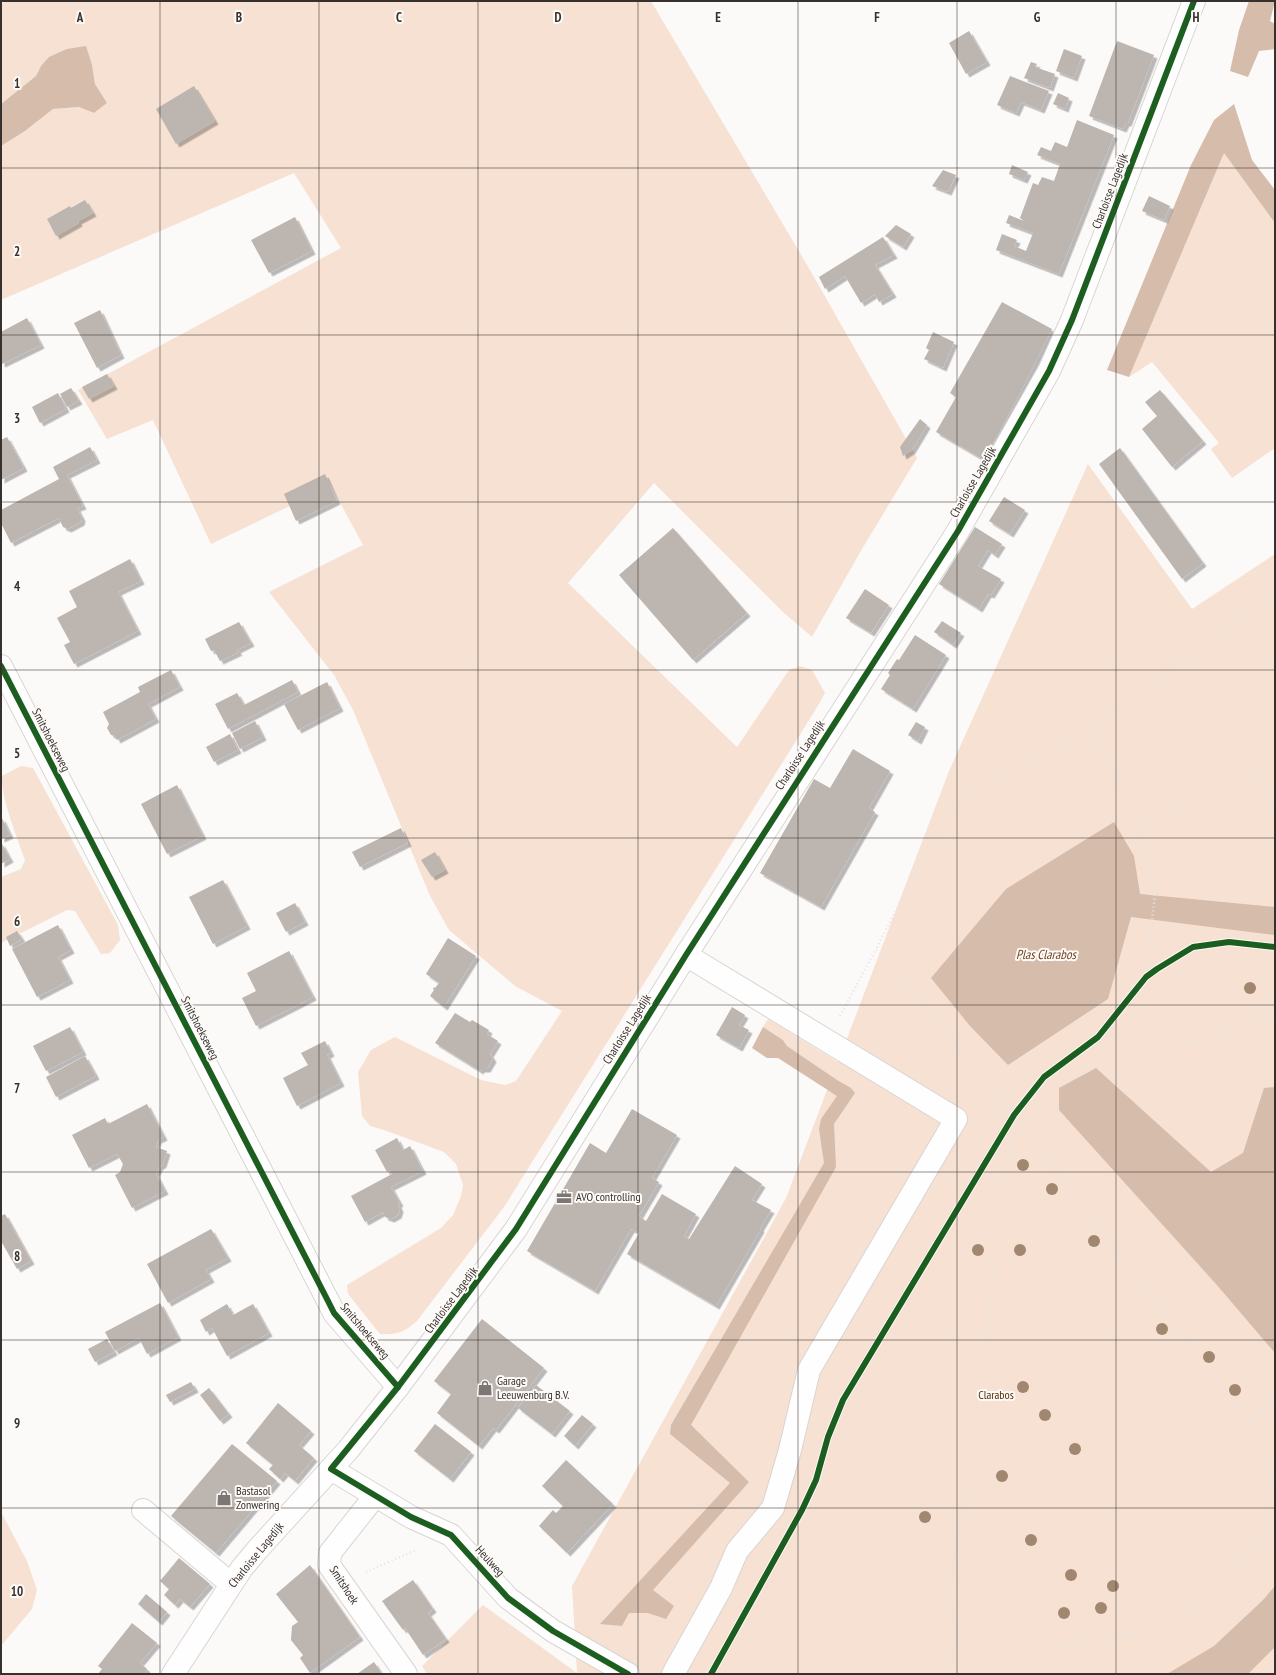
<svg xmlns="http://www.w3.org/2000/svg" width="1276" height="1675" font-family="'PT Sans Narrow',sans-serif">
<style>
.green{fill:#f6e1d3}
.water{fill:#d6bcab}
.building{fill:#bcb5b0;filter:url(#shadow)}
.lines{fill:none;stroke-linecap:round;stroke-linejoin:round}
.minor-casing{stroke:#d9d5d2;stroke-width:24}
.path{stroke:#e6e5e5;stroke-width:2.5;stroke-dasharray:1 3;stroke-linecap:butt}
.minor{stroke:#fffefe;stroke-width:22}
.cycleway-casing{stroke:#fdfaf8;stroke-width:8}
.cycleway{stroke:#1b5e20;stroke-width:6}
.tree{fill:#a18770}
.grid{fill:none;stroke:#37312d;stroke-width:1;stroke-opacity:0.55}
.labels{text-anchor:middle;stroke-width:4;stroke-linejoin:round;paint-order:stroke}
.street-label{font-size:12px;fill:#37312d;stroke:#fdfaf8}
.poi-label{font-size:12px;fill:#37312d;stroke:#fdfaf8;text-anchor:start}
.park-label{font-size:12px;fill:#572900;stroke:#fdfaf8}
.water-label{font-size:13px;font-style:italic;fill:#73421d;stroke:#fdfaf8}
.grid-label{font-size:13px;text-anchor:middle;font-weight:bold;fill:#37312d;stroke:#fdfaf8;stroke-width:4;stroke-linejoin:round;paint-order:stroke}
</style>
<defs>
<filter id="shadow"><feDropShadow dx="3.5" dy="3.5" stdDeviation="0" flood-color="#0004"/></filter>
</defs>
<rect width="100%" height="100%" fill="#fcfaf9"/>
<!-- green -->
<g class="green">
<path d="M5 1H651L810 270 917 458 862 549 812 637 783 612 654 483 568 583 737 747 789 670 800 666 812 670 825 693 816 709 504 1207 417 1321C404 1332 398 1335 380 1334L348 1294 347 1285 441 1228 453 1215 461 1196 463 1185 456 1164 444 1152 384 1130 370 1126 362 1116 358 1072 371 1050 395 1037 481 1080 505 1085 516 1081 562 1011 515 986 449 930 430 896 353 710 334 675 269 592 363 545 331 486 211 544 153 420 107 439 78 390 341 248 294 173 1 300V146L25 131 53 109 79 107 94 113 107 103 95 84 92 65 41 66 36 76 1 104V4Z"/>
<polygon points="1224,153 1275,223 1275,448 1232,478 1211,449 1219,443 1152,362 1129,377"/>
<polygon points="1088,464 1192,609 1275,554 1275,1674 427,1674 422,1666 483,1605 577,1673 572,1586 786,1198 832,1077 787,1046 783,1040 763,1027 768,1019 838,1062 949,771"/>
<path d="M21 766 33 768 118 925 120 940 110 953 101 954 75 911 67 910 1 943V877L21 869 25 860C18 840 0 795 2 776Z"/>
<polygon points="1,1512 27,1561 37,1590 32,1609 1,1646"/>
</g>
<!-- water -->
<g class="water">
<polygon points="1249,1 1275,1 1270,21 1275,24 1275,49 1259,51 1248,77 1230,71 1239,30"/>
<polygon points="86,46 92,65 95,84 107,103 94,113 79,107 53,109 25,131 1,146 1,104 36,76 41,66 49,57 67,49"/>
<polygon points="1234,104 1252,160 1275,190 1275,223 1224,153 1129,377 1107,370 1191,165 1214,120"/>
<polygon points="1114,822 1134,856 1140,894 1275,907 1275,935 1131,917 1108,999 1008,1065 970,1026 931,978 1006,889"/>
<polygon points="763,1027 783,1040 787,1046 837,1080 851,1088 855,1093 834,1124 836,1167 691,1425 749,1482 653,1590 674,1606 666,1619 648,1613 629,1613 622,1626 600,1624 730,1483 670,1434 671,1425 824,1163 819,1129 821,1119 837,1096 778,1058 767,1058 752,1048"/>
<polygon points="1096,1068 1211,1172 1243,1153 1264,1088 1275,1087 1275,1353 1216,1284 1059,1110 1059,1088"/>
<polygon points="1275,1586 1275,1647 1248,1674 1167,1674 1214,1646 1263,1600"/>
</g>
<!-- building -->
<g class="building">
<polygon points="969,31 987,62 966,74 949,43"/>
<polygon points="1117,41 1154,55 1128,123 1126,123 1123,129 1089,116"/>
<polygon points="1064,49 1082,56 1074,78 1056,71"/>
<polygon points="1031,62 1037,64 1035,67 1055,74 1050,88 1024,78"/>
<polygon points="1010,76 1049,91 1041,110 1021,102 1016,113 997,105"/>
<polygon points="194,86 215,121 176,144 156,109"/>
<polygon points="1058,93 1069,98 1065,109 1053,104"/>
<polygon points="1077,120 1114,135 1059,274 996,250 1002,234 1017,240 1014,246 1026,251 1033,233 1006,223 1009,215 1024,221 1020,218 1033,183 1038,185 1042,177 1054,181 1060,164 1037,155 1041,147 1051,151 1055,142 1067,147"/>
<polygon points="1012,165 1028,172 1024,180 1009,174"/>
<polygon points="943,170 956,175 948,192 932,186"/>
<polygon points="1149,196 1170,206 1164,220 1142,211"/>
<polygon points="85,200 93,213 78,221 79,223 56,236 47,219 70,206 71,208"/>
<polygon points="295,217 312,251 269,273 251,240"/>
<polygon points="896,225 911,234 903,247 885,236"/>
<polygon points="883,237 894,255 875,265 893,294 879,302 875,294 861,303 845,276 825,289 819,277"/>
<polygon points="1002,302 1052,329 1015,403 984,460 936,432 956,397 950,393"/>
<polygon points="100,310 121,355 97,368 74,323"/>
<polygon points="27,318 41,345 2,364 1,362 1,332"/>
<polygon points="933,332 954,342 943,368 924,359 929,350 926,348"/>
<polygon points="107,374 114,386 89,399 82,387"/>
<polygon points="71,388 79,401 67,407 60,394"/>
<polygon points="1160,390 1203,441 1172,467 1142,429 1157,416 1145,402"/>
<polygon points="58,393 66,409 40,423 32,407"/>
<polygon points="920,419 927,425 912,450 903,456 900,447"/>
<polygon points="7,437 24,468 1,480 1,440"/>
<polygon points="90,447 97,460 67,475 83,506 77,508 82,518 81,522 68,529 63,527 59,518 11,543 1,523 1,510 59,479 53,467"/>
<polygon points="1120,448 1203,563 1182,579 1099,464"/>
<polygon points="325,474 337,501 296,521 284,494"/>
<polygon points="1004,497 1025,510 1010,534 989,521"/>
<polygon points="975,527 1002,544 995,555 988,550 978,566 1001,579 991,595 988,594 979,609 939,584"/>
<polygon points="673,528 747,613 693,660 619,575"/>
<polygon points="130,559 141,581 118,592 138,631 74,664 64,645 70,642 57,618 77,607 69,591"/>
<polygon points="865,589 889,605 871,633 846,618"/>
<polygon points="942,621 961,633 953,645 934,632"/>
<polygon points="239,622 251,643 237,650 239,652 220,661 214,650 211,651 205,639"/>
<polygon points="915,635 946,655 913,709 881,689 890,675 888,673 897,659 899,660"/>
<polygon points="171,670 180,687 148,704 156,719 117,740 115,736 111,735 107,728 109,724 103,712 140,692 138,687"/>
<polygon points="292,680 298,692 228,729 215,704 237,693 244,705"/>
<polygon points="327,682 340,708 298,730 284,704"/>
<polygon points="255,721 263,737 240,749 232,733"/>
<polygon points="916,722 925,727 918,741 908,735"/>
<polygon points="230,734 238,750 214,762 206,747"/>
<polygon points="853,749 890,771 869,808 875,812 821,907 760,873 814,779 830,788"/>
<polygon points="177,785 203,836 167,854 141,804"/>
<polygon points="2,818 10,835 1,839 1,819"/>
<polygon points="401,828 408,843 360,867 352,852"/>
<polygon points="1,842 10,859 1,864"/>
<polygon points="435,852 445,870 432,877 421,860"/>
<polygon points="223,880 247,926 213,944 189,897"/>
<polygon points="295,903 305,922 286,932 276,913"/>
<polygon points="58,925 71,950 58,957 70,980 37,997 12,949"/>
<polygon points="17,931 22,939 10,946 6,937"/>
<polygon points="448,938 476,956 444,1007 430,996 434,990 433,989 434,987 435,988 439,983 426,974"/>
<polygon points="289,951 313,997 256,1026 242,998 256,991 247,973"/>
<polygon points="732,1007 745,1015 739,1025 749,1030 739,1048 716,1035"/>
<polygon points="455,1013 470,1022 472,1020 489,1030 487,1034 498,1041 490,1054 493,1059 487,1069 481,1069 480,1071 435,1043"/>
<polygon points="70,1027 83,1052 46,1071 33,1046"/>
<polygon points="325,1041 331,1053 327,1055 341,1083 297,1106 283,1078 308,1065 301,1053"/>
<polygon points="85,1056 96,1076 56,1097 46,1077"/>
<polygon points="147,1104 164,1137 158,1140 156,1147 167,1151 163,1164 159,1167 156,1174 165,1191 132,1208 115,1175 120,1172 123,1164 117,1154 89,1168 72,1135 105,1118 108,1124"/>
<polygon points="632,1109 677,1135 652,1178 659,1182 639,1216 646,1221 662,1194 696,1214 684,1236 689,1239 735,1166 762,1184 752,1200 771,1210 760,1228 761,1229 716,1306 627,1254 639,1233 631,1229 595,1291 527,1251 590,1143 606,1153"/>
<polygon points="397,1138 403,1150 410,1146 423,1171 391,1187 400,1203 398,1204 400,1209 398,1215 391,1219 385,1217 383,1212 365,1222 351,1196 392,1174 390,1170 387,1172 375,1150"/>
<polygon points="5,1214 31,1261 17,1269 1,1241 1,1216"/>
<polygon points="211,1229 228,1258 206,1270 211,1279 168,1303 147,1264"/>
<polygon points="160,1303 178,1337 147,1354 139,1338 115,1351 105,1332"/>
<polygon points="227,1304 233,1315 253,1304 269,1333 227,1356 212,1328 206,1332 200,1320"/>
<polygon points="482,1319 544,1368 496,1430 493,1428 479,1446 437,1413 451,1394 434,1381"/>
<polygon points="107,1339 114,1352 95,1362 88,1349"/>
<polygon points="191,1382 195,1389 170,1402 166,1395"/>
<polygon points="536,1385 570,1411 552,1434 518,1408"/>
<polygon points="209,1388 229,1414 220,1421 200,1395"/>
<polygon points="278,1403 311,1431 299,1445 314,1458 295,1481 285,1473 280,1479 269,1469 273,1465 246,1443"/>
<polygon points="582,1415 593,1424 575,1446 564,1436"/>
<polygon points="435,1424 471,1452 450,1479 414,1451"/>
<polygon points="232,1444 277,1481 216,1553 171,1516"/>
<polygon points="566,1460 613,1504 567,1553 539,1526 553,1510 556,1513 563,1506 542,1486"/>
<polygon points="179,1558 210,1584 190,1607 180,1599 175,1605 164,1595 169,1589 160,1581"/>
<polygon points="310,1565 360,1637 310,1673 300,1658 303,1655 291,1640 292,1626 298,1622 276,1594"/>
<polygon points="413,1580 433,1609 428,1613 446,1639 423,1655 405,1628 403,1630 382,1601"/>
<polygon points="146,1594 167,1612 159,1622 138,1604"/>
<polygon points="132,1623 157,1643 140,1663 147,1669 144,1674 98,1674 102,1669 98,1666"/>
<polygon points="374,1662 382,1674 357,1674"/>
</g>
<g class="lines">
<!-- minor casing -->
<g class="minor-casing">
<g id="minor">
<polyline points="1,666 328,1301 334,1313 398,1387"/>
<polyline points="331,1469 411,1517 451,1535 508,1598 553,1631 628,1674"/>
<polyline points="375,1496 330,1553 329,1565 406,1674"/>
<polyline points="143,1510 231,1584"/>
<polyline points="173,1674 242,1568 258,1549 348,1450 398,1387 516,1229 686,955 958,531 1049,371 1072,320 1194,1"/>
<polyline points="673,1674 721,1588 737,1551 773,1508 790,1450 809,1370 956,1119 686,955"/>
</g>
</g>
<!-- path -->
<g class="path">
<polyline points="1275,591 1089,729 969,793 944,817 876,949 1011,1106 1014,1115 1250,1422 1272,1479 1275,1480"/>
<polyline points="1089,729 1137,816 1155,894 1146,977"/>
<polyline points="1141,832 1248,767 1275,811"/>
<polyline points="840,1016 876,949"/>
<polyline points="1098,1037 1161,1036 1206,1044 1264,1013 1275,1019"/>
<polyline points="982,1113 1011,1106"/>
<polyline points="1014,1115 989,1319 949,1597 958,1638 972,1654 995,1659 1155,1630 1190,1613 1220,1586 1268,1532 1267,1493 1272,1479"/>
<polyline points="1250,1422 1275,1401"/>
<polyline points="366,1572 416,1550"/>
<polyline points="948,1674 957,1639"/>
</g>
<!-- minor -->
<use href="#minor" class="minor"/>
<!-- cycleway casing -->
<g class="cycleway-casing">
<g id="cycleway">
<polyline points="1,666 328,1301 334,1313 398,1387"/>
<polyline points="628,1674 553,1631 508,1598 451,1535 411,1517 331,1469 398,1387 516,1229 686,955 958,531 1049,371 1072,320 1194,1"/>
<polyline points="711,1674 802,1510 816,1480 828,1437 843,1400 1014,1115 1044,1077 1098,1037 1146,977 1157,969 1193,947 1229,942 1275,947"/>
</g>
</g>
<!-- cycleway -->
<use href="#cycleway" class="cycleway"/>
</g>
<!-- trees -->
<g class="tree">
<circle cx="1250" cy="988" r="6"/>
<circle cx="1023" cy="1165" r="6"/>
<circle cx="1052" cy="1189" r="6"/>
<circle cx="1094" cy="1241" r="6"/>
<circle cx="978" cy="1250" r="6"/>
<circle cx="1020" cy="1250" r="6"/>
<circle cx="1162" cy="1329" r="6"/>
<circle cx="1209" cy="1357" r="6"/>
<circle cx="1023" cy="1387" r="6"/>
<circle cx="1235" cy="1390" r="6"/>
<circle cx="1045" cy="1415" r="6"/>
<circle cx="1075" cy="1449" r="6"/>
<circle cx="1002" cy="1476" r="6"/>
<circle cx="925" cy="1517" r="6"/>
<circle cx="1031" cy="1540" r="6"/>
<circle cx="1071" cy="1575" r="6"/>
<circle cx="1113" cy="1586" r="6"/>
<circle cx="1101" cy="1608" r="6"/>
<circle cx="1064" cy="1613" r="6"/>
</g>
<!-- grid -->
<path class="grid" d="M160 1V1674M319 1V1674M478 1V1674M638 1V1674M798 1V1674M957 1V1674M1116 1V1674M1 168H1275M1 335H1275M1 502H1275M1 670H1275M1 838H1275M1 1005H1275M1 1172H1275M1 1340H1275M1 1508H1275"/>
<!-- icons -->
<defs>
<g id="office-bare" transform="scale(1.2)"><path d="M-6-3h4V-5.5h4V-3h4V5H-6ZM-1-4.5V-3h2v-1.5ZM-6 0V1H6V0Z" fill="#7c7774" stroke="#fdfaf8" stroke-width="2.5" paint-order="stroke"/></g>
<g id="shop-bare" transform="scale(1.2)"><path d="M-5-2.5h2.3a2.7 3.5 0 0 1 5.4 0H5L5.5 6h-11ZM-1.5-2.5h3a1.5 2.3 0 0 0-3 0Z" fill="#7c7774" stroke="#fdfaf8" stroke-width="2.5" paint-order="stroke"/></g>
</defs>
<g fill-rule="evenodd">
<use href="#office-bare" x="564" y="1197"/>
<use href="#shop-bare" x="485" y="1388"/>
<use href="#shop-bare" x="224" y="1498"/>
</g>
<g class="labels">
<!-- street labels -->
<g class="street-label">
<text transform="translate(1110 191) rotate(-69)" y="4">Charloisse Lagedijk</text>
<text transform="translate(973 482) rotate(-60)" y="4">Charloisse Lagedijk</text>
<text transform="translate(51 740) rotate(63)" y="4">Smitshoekseweg</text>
<text transform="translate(800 755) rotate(-57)" y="4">Charloisse Lagedijk</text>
<text transform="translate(200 1028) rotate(63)" y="4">Smitshoekseweg</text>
<text transform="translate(627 1029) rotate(-58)" y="4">Charloisse Lagedijk</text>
<text transform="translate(451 1300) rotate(-53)" y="4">Charloisse Lagedijk</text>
<text transform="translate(365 1331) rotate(50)" y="4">Smitshoekseweg</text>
<text transform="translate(256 1555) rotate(-51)" y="4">Charloisse Lagedijk</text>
<text transform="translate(490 1561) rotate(48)" y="4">Heulweg</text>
<text transform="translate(344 1585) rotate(57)" y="4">Smitshoek</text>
</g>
<!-- poi labels -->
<g class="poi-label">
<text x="576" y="1201">AVO controlling</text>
<text x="497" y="1385">Garage<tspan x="497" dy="14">Leeuwenburg B.V.</tspan></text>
<text x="236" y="1495">Bastasol<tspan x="236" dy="14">Zonwering</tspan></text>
</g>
<!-- park labels -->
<g class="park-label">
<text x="996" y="1399">Clarabos</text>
</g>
<!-- water labels -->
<g class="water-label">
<text x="1046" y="959">Plas Clarabos</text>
</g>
</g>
<g class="grid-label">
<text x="80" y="22">A</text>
<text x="239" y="22">B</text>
<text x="399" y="22">C</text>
<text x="558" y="22">D</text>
<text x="718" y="22">E</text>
<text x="877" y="22">F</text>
<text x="1037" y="22">G</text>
<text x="1196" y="22">H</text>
<text x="17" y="88">1</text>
<text x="17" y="256">2</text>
<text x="17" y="423">3</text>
<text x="17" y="591">4</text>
<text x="17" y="758">5</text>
<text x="17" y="926">6</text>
<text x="17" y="1093">7</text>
<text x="17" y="1261">8</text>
<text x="17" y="1428">9</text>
<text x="17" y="1596">10</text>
</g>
<!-- border -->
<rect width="1276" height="1675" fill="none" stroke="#37312d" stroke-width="4"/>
</svg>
